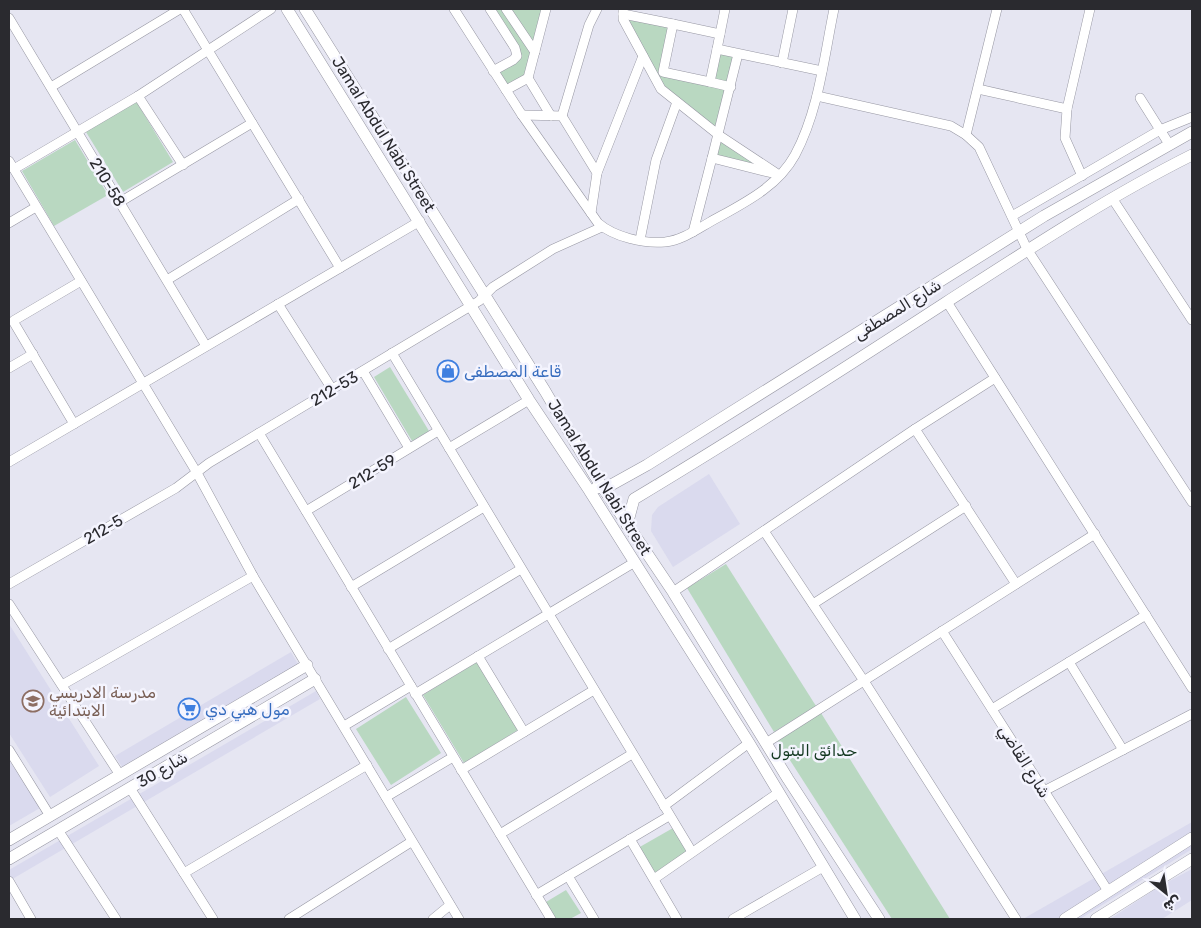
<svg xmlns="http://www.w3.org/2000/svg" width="1201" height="928" font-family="Rubik,'Noto Naskh Arabic',sans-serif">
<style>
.built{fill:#dadaee}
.green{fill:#b9d8c1}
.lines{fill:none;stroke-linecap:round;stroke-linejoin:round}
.street-casing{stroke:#9797a3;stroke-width:10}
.secondary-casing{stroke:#9797a3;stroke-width:12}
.street{stroke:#fff;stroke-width:9}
.secondary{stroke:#fff;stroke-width:11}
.labels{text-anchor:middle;stroke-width:5;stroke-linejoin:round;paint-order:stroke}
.street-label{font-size:16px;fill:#2a2a2f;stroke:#f4f4fe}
.shop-label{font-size:16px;fill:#366cbe;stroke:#f4f4fe;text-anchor:start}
.education-label{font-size:16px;fill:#785e54;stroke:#f4f4fe;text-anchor:start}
.park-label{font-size:16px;fill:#11371f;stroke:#f4f4fe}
</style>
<rect width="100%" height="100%" fill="#e6e6f2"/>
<!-- built -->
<g class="built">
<polygon points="709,474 740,524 673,567 651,531 652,515 658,507"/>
<polygon points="9,624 99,766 50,797 9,733"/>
<polygon points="291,652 298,664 122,767 115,756"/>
<polygon points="316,691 320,699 9,881 9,870"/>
<polygon points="9,760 40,808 9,826"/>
<polygon points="1192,822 1192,849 1080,919 1023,919"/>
<polygon points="1192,869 1192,900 1162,919 1110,919 1160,886"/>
</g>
<!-- green -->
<g class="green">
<polygon points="490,9 546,9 528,78 506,90 493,71 517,55"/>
<polygon points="623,14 673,24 663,72 709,82 717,49 738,54 718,134 779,175 712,158 718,134 660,86"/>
<polygon points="136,101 173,162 123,192 86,132"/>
<polygon points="75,140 108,195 54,226 22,171"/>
<polygon points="390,367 429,431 412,441 374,377"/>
<polygon points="726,564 816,706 774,732 687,588"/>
<polygon points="477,662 518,730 464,763 423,695"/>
<polygon points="406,697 441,753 391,785 356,729"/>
<polygon points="821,713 950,919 892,919 777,740"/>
<polygon points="673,828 688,853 653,874 638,848"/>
<polygon points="566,890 581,913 570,919 556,919 546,902"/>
</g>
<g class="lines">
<!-- street casing -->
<g class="street-casing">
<g id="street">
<polyline points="183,9 340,268"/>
<path d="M454 9 522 115 598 223C614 237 644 244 665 242 682 240 696 230 710 222 742 204 777 188 795 155 819 110 824 57 834 9"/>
<polyline points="490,9 515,48 517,56 513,60 493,71"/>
<polyline points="506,9 535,52"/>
<polyline points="623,9 623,19 661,89 720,136 779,175"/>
<polyline points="725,9 717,49 822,71"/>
<polyline points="623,14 673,24"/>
<polyline points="9,18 206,346"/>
<polyline points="717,49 710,82 731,87"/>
<polyline points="782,63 793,9"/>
<polyline points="528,78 546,9"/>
<polyline points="710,82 663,72 673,24 720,34"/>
<polyline points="51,87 180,9"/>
<polyline points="978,89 1067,109 1090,9"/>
<polyline points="506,90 528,78 551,116"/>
<polyline points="138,96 183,165"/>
<polyline points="817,96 951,126 966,135 979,147 1027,249 1192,502"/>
<polyline points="1140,98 1169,144"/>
<polyline points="1067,109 1065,138 1082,176"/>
<polyline points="522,115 562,116 597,173 591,213"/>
<polyline points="562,116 589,25 597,9"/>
<polyline points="966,135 997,9"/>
<polyline points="712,158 738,54"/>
<polyline points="9,161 197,473 253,576 459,919"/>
<polyline points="14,169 138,96 271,9"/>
<polyline points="597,173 643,56"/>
<polyline points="1112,198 1192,320"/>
<polyline points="120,202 252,123"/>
<polyline points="1012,216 1160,130 1192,117"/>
<polyline points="9,223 36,207"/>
<polyline points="693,232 712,158 772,173"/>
<polyline points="640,240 656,160 677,102"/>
<polyline points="167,280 299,199"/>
<polyline points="947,302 1192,688"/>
<polyline points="278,304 332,389"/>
<polyline points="392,353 692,852"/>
<polyline points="9,368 33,354"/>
<polyline points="363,371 409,448"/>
<polyline points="74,424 13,321 81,281"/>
<polyline points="915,429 1016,584"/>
<polyline points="259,433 551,919"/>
<polyline points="449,448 529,400"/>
<polyline points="9,462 420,221"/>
<polyline points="306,511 438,431"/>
<polyline points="764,531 864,681 1016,919"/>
<polyline points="9,584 176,488 209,463 479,301 493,287 553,249 602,227"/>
<polyline points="351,587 484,507"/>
<polyline points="673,592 915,429 995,378"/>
<polyline points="9,604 120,775"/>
<polyline points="813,604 966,506"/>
<polyline points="942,631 1108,891"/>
<polyline points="388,649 521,569"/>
<polyline points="478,656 524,732"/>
<polyline points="1069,662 1123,750"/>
<polyline points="62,685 253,576"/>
<polyline points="415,694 635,562"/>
<polyline points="992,709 1146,615"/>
<polyline points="344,726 411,686"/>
<polyline points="766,743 1095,534"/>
<polyline points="9,750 50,816"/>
<polyline points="461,770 594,690"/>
<polyline points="130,788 213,919"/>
<polyline points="1044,791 1192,714"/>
<polyline points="386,797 453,757"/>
<polyline points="664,806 749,743"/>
<polyline points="58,830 116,919"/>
<polyline points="500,834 632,754"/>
<polyline points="630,839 677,919"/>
<polyline points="184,873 367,765"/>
<polyline points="568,876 594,919"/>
<polyline points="654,879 778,793"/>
<polyline points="9,881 31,919"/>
<polyline points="536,895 669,816"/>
<polyline points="289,919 411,842"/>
<polyline points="433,919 450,905"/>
<polyline points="733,919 823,867"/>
</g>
</g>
<!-- secondary casing -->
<g class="secondary-casing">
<g id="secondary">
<polyline points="287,9 529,400 589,490 749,743 855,919"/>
<polyline points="305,9 545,391 595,476 673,592 788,779 879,919"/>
<polyline points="596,488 611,485 647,465 1044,216 1192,132"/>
<path d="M627 525 634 499C739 436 842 370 945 303 1026 251 1106 198 1192 155"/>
<polyline points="9,840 307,665"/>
<polyline points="9,859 315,679"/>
<polyline points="1065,919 1192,838"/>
<polyline points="1096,919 1192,859"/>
</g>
</g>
<!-- street -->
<use href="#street" class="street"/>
<!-- secondary -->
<use href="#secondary" class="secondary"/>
</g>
<!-- icons -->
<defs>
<g id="shop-ring" transform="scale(1.125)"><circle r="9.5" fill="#f4f4fe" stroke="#3f7fe0" stroke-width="1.5"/><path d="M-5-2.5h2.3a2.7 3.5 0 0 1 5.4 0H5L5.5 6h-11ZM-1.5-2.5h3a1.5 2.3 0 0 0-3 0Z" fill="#3f7fe0"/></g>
<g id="school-ring" transform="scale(1.125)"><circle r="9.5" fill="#f4f4fe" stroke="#8d6e63" stroke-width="1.5"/><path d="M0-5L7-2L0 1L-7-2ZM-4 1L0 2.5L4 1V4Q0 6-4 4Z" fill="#8d6e63"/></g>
<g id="supermarket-ring" transform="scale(1.125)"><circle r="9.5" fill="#f4f4fe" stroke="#3f7fe0" stroke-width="1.5"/><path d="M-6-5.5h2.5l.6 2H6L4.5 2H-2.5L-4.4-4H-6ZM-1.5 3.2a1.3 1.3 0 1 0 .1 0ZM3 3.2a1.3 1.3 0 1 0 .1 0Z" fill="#3f7fe0"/></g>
</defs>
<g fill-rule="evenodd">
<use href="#shop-ring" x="448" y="371"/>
<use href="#school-ring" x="33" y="701"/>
<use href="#supermarket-ring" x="189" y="709"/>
</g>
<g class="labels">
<!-- street labels -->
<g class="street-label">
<text transform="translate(384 134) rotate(58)" y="6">Jamal Abdul Nabi Street</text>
<text transform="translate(108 182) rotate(59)" y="6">210-58</text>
<text transform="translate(897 309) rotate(-32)" y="6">شارع المصطفى</text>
<text transform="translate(334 388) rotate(-31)" y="6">212-53</text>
<text transform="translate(372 471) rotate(-31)" y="6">212-59</text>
<text transform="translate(600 477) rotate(58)" y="6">Jamal Abdul Nabi Street</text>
<text transform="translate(103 529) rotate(-30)" y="6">212-5</text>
<text transform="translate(1025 761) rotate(58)" y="6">شارع القاضي</text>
<text transform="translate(162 769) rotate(-30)" y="6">شارع 30</text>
</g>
<!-- shop labels -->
<g class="shop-label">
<text x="464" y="377">قاعة المصطفى</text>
<text x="205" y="715">مول هبي دي</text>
</g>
<!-- education labels -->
<g class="education-label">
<text x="49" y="698">مدرسة الادريسي<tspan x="49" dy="18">الابتدائية</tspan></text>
</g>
<!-- park labels -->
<g class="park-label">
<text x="814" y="756">حدائق البتول</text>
</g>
</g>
<!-- border -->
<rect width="1201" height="928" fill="none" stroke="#2a2a2f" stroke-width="20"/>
<!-- north arrow -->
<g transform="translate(1166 893) rotate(150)" stroke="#f4f4fe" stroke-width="4" paint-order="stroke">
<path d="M0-4L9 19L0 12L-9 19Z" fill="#2a2a2f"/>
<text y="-8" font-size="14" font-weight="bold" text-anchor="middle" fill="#2a2a2f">ش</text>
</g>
</svg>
